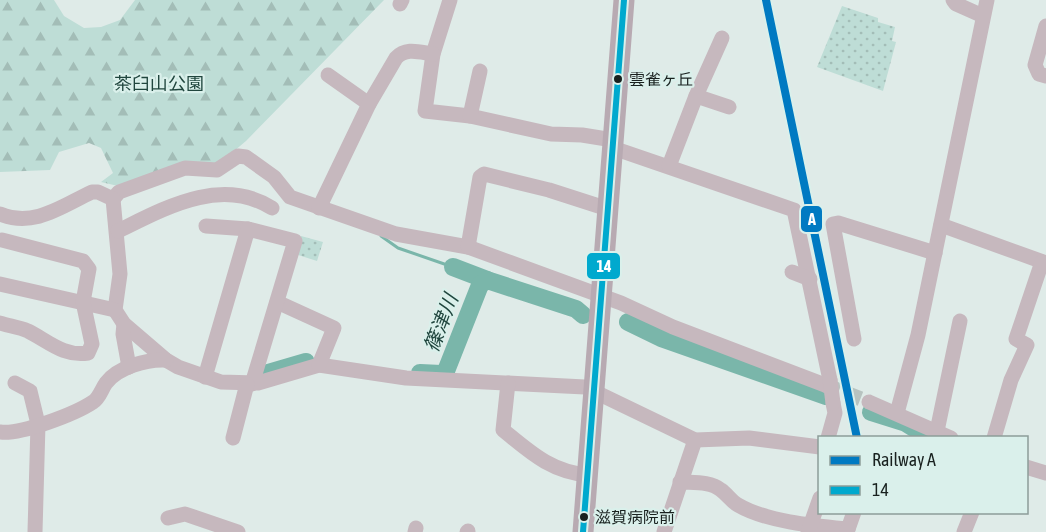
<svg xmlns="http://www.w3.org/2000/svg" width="1046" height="532" font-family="'Asap Condensed','Noto Sans JP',sans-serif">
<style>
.grass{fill:url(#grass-dots)}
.forest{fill:url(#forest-firs)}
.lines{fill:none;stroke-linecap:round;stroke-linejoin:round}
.stream{stroke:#7ab6aa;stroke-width:3}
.river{stroke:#7ab6aa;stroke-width:18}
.minor-tunnel{stroke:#b7c3c0;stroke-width:15;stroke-dasharray:15 8;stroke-linecap:butt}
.minor{stroke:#c6b8be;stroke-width:15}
.highway{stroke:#b8aab2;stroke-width:21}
.minor-bridge{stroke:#c6b8be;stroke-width:15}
.bus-1-casing{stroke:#daf0eb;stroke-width:10}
.bus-1{stroke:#00a9ce;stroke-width:6}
.rail-1-casing{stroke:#daf0eb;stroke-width:12}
.rail-1{stroke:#007ac2;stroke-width:8}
.bus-dot{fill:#19211f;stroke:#daf0eb;stroke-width:2}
.labels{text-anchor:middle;stroke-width:4.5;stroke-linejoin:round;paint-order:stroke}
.bus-label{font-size:16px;fill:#19211f;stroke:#daf0eb;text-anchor:start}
.park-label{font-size:18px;fill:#20463e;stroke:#daf0eb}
.water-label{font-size:20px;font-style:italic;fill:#20463e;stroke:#daf0eb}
.line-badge{stroke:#daf0eb;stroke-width:2}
.badge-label{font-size:16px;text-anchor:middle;font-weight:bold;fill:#fff}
</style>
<defs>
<pattern id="grass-dots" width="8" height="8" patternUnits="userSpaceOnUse" patternTransform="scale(1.5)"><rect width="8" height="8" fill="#beddd6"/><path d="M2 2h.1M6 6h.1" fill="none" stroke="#a3bdb7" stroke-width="1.8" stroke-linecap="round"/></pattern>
<pattern id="forest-firs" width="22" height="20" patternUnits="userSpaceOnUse" patternTransform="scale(1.5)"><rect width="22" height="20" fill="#beddd6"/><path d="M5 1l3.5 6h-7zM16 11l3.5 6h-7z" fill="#a3bdb7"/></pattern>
</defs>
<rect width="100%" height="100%" fill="#dfebe8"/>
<!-- grass -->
<g class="grass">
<polygon points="842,6 878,18 878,22 895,27 892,41 896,42 883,91 817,67"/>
<polygon points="301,236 323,242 317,261 295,254"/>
</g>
<!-- forest -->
<polygon class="forest" points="0,0 54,0 64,16 84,28 101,27 120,20 135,0 384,0 246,141 221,162 118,186 101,182 113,173 101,148 89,143 59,152 50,170 0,172"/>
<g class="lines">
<!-- stream -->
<polyline class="stream" points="381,236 398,248 453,267"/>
<!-- river -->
<g class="river">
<polyline points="453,267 487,280"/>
<polyline points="628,322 661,338 826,396"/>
<polyline points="420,373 441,374 446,371 480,285 487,280 576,309 583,315"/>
<polyline points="265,374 306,362"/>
<polyline points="871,412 906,423 930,438"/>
</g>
<!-- minor-tunnel -->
<polyline class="minor-tunnel" points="825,385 869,402"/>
<!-- minor -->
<g class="minor">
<polyline points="450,0 433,54 425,111 470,116 551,134 582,135 613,140"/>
<polyline points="953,0 956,4 983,16"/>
<polyline points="400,4 402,0"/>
<polyline points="1046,26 1035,65 1039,74 1046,76"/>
<polyline points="328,75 369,104"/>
<polyline points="696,96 729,107"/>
<polyline points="470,116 480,71"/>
<polyline points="613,148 794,210 830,380"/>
<polyline points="669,166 696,96 722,38"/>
<polyline points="113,199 119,192 185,168 217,170 238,156 246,157 274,177 290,197 396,234 468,247 621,303 673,327 825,385"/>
<path d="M319 208 369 104 396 58C406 47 419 52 433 54"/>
<path d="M0 214C34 228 62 206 92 192H98L113 199 120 274 115 310 124 324 166 360 178 367 221 382 258 383 319 365 406 378 585 387 695 440 749 438 820 447"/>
<polyline points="941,225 1046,263"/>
<polyline points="206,226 248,229"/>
<path d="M118 231C165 208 221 176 272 208"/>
<polyline points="468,247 480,177 484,174 549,190 608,209"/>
<polyline points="792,272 810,279"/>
<polyline points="0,284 115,310"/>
<polyline points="277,302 334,328 319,365"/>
<path d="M0 323C9 326 19 327 28 331 48 341 64 357 88 353L92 344 83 302 89 269 83 261 2 240"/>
<polyline points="124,324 123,334 129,367"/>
<polyline points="854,339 833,224 838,223 935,253"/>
<polyline points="205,377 248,229 295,241 252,384"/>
<polyline points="15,383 30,391 38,424 35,532"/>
<path d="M508 383 503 430C530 452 551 472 588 475"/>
<polyline points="869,402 951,438"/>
<polyline points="897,413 918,335 987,0"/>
<polyline points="937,431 960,321"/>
<path d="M0 432C20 435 75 414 93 402 100 397 101 390 106 383 118 367 147 359 166 360"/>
<polyline points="233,438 247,384"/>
<polyline points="828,438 835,413 833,403"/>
<polyline points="994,438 1011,380 1027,345 1016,339 1042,262"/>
<polyline points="1026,467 1046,473"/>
<path d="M680 482C693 483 710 481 721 490 727 494 732 502 738 505 767 522 816 526 848 529"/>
<polyline points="168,518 185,514 238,532"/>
<polyline points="415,532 416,528"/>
<polyline points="467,532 468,531"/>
<polyline points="664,532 695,440"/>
<polyline points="808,532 820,498"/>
<polyline points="847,532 854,512"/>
<polyline points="964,532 972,512"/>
</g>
<!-- highway -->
<polyline class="highway" points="583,532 624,0"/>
<!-- minor-bridge -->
<polyline class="minor-bridge" points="830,380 833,403"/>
<!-- bus-1 casing -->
<g class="bus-1-casing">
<polyline id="bus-1" points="583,532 624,0"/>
</g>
<!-- bus-1 -->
<use href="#bus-1" class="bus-1"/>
<!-- rail-1 casing -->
<g class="rail-1-casing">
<polyline id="rail-1" points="766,0 857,438"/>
</g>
<!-- rail-1 -->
<use href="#rail-1" class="rail-1"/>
</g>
<!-- markers -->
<g class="bus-dot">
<circle cx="618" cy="79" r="5"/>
<circle cx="584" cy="517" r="5"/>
</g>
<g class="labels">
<!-- bus labels -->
<g class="bus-label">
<text x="629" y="85">雲雀ヶ丘</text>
<text x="595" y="523">滋賀病院前</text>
</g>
<!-- park labels -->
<g class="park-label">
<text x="159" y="90">茶臼山公園</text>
</g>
<!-- water labels -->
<g class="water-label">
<text transform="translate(441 323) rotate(-69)" y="7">篠津川</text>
</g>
</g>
<g class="line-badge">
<rect x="800" y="205" width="23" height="28" rx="6" fill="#007ac2"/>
<rect x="586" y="252" width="35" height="28" rx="6" fill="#00a9ce"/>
</g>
<g class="badge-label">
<text x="812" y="225">A</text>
<text x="604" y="272">14</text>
</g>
<!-- legend -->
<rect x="818" y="436" width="210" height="78" fill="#daf0eb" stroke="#8d9d99" stroke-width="1.5"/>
<rect x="830" y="456" width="30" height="9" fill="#007ac2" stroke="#8d9d99" stroke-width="1.5"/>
<text x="872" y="466" font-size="18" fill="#19211f">Railway A</text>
<rect x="830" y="486" width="30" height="9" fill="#00a9ce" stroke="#8d9d99" stroke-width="1.5"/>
<text x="872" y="496" font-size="18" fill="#19211f">14</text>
</svg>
